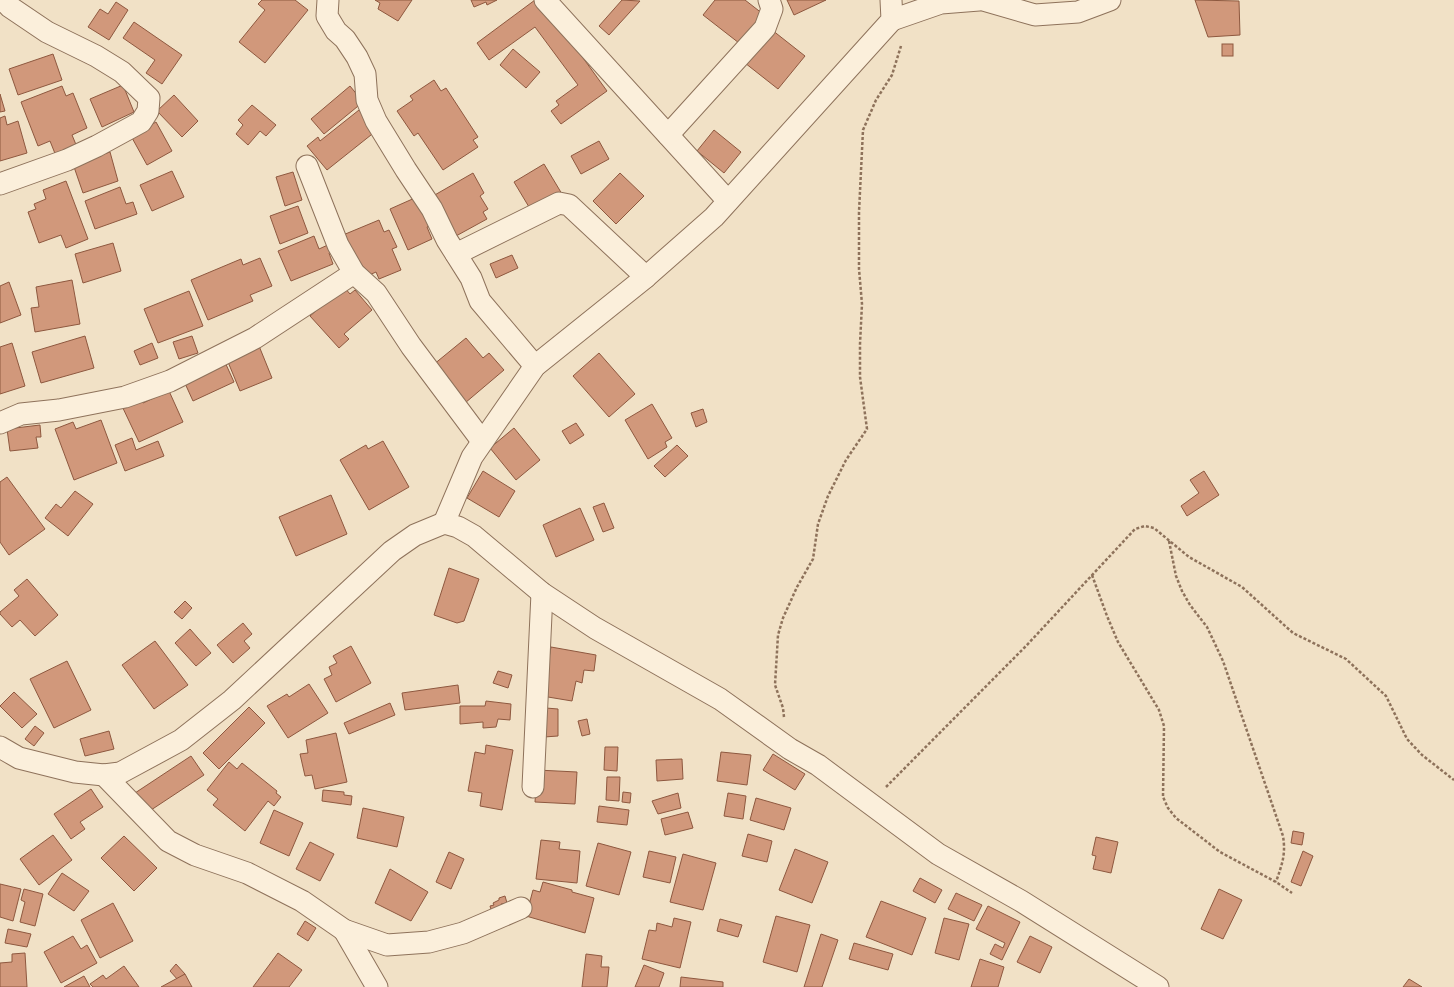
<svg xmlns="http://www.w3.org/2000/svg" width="1454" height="987" font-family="'Zilla Slab',serif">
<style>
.building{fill:#d1987b;stroke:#8e583f}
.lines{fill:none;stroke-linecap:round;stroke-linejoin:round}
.street-casing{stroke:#8e725b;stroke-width:23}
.path{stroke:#8e725b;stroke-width:2.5;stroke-dasharray:3 2;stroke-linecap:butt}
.street{stroke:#fbefdb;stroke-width:21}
</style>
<rect width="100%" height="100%" fill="#f1e1c6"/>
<!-- building -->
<g class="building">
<polygon points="262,0 295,0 308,10 265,63 239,42 265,10 258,4"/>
<polygon points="375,0 412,0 398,21 378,9 380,3"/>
<polygon points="471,0 497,0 487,5 486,2 474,7"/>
<polygon points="535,0 541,0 607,91 561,124 551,111 559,105 556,101 578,85 535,27 489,60 477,43"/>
<polygon points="622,0 640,1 609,35 599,26"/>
<polygon points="715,0 745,0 763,14 739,43 703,15"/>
<polygon points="787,0 826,0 794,15"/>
<polygon points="1195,0 1239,1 1240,35 1208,37"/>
<polygon points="116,2 128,10 109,40 88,27 100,9 108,14"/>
<polygon points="134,22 182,55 162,84 146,73 155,60 123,38"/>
<polygon points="772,30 805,56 778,89 745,63"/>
<rect x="1222" y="44" width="11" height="12"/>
<polygon points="513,49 540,72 526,88 500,65"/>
<polygon points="53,54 62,80 18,95 9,69"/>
<polygon points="434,80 441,91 446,88 478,137 473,140 478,147 443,170 418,133 414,136 397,111 413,100 410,96"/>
<polygon points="123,85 134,112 102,127 90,99"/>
<polygon points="62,86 66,96 73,93 87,128 72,135 77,147 56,156 50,141 38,146 21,102"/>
<polygon points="350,86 363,102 324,134 311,119"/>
<polygon points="0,94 5,111 0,112"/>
<polygon points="174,95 198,121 182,137 157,111"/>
<polygon points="252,105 276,125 266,136 260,131 248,145 236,134 243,125 238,120"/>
<polygon points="359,110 376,131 327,170 307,146 318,137 320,141"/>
<polygon points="5,116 7,125 18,121 27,153 0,161 0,118"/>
<polygon points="156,122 172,151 147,165 131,136"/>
<polygon points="714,130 741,152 724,173 697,151"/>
<polygon points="599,141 609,159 581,174 571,156"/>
<polygon points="110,152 118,181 83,193 73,164"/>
<polygon points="544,164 562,194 532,212 514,182"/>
<polygon points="172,171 184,197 152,211 140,185"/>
<polygon points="293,172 302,200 285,206 276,177"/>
<polygon points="473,173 484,193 480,196 488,209 483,212 487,219 456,236 433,196"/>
<polygon points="620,173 644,196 616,224 593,201"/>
<polygon points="66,181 88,239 66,248 61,235 39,243 28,212 36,209 34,204 46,199 43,190"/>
<polygon points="120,187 126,204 133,202 137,214 95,229 85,201"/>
<polygon points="417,197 434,223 427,227 432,239 408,250 390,209"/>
<polygon points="298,206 308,233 280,244 270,216"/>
<polygon points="379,220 384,232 389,230 397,247 392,249 401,270 379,279 376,272 365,277 343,235"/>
<polygon points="314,236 319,249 330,244 333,251 329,253 333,264 291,281 278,251"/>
<polygon points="113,243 121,271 83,283 75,254"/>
<polygon points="512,255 518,268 496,278 490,264"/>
<polygon points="260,258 272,286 250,295 253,301 208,320 191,280 241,259 243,265"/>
<polygon points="72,280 80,324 35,332 31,308 39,307 36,287"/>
<polygon points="9,282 21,315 0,323 0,286"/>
<polygon points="344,287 350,294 355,290 372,310 344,334 349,339 339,348 310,316"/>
<polygon points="189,291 203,326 158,343 144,309"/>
<polygon points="85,336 94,368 41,383 32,352"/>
<polygon points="192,336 198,353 179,359 173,342"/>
<polygon points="466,338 483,358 489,353 504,370 465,403 433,365"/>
<polygon points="257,341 272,378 240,391 228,362"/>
<polygon points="12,343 25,386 0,394 0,347"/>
<polygon points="152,343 158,358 140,365 134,351"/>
<polygon points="599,353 635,394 609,417 573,376"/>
<polygon points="224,360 234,382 193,401 183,379"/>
<polygon points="169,391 183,422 139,442 121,404 140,396 143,403"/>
<polygon points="652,404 672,438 665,442 667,447 648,459 625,420"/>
<polygon points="703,409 707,422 696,427 691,413"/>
<polygon points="101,420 117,463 74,480 55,429 73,422 76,429"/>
<polygon points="576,423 584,435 570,444 562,431"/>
<polygon points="40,425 41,437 36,437 38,448 10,451 7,429"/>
<polygon points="514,428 540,460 516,480 490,448"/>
<polygon points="132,438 136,450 158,441 164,456 125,471 115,445"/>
<polygon points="383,441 409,487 369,510 340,460 366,445 368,449"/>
<polygon points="677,445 688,456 665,477 654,466"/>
<polygon points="483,471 515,491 499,517 467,498"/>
<polygon points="1204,471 1219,495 1187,516 1181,506 1199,493 1190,480"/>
<polygon points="7,477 45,529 9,555 0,542 0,482"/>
<polygon points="75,491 93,504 68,536 45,518 56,504 61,508"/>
<polygon points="331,495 347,534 296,556 279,517"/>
<polygon points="604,503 614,528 603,532 593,507"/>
<polygon points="580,508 594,540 556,557 543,525"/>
<polygon points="449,568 479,579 464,621 457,623 434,615"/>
<polygon points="27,579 58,615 35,636 20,620 12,627 0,614 0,612 19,596 14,590"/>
<polygon points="185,601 192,608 182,619 174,612"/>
<polygon points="243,623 252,634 244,641 250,648 233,663 217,645"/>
<polygon points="190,629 211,653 196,666 175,643"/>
<polygon points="155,641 188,685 154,709 122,665"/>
<polygon points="351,646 371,683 336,702 324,679 332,675 329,667 337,663 333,656"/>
<polygon points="551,647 596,655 594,671 584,670 582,683 576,681 572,701 542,696"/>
<polygon points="67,661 91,710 54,728 30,679"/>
<polygon points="498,671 512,675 508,688 493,683"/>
<polygon points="309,684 328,713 288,738 267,706 287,694 289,697"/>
<polygon points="458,685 460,703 405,710 402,693"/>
<polygon points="14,692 37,714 22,728 0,706"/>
<polygon points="486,701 511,704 510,720 498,719 496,727 483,728 483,722 460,724 460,706 485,706"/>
<polygon points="390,703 395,715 349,734 344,723"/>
<polygon points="249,707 265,723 219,769 203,753"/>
<polygon points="546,708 558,709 558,736 544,737"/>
<polygon points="587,719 590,734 582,736 578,721"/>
<polygon points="35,726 44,733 34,746 25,739"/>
<polygon points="109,731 114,749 85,756 80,739"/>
<polygon points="336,733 347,782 315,789 312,775 305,776 300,754 308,753 306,740"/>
<polygon points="486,745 513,750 502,810 480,806 482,793 468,791 475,752 485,754"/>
<polygon points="605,747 618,747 617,771 604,770"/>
<polygon points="721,752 751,755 747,785 717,781"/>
<polygon points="773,754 805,774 795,790 763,770"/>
<polygon points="191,756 204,775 148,812 135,793"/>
<polygon points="682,759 683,779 657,781 656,760"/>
<polygon points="229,762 237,769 242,763 277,791 276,793 281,797 274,806 268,801 245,831 213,805 218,799 207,790"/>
<polygon points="537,770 577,772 575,804 535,802"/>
<polygon points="607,777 620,777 619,801 606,800"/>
<polygon points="91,789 103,807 80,822 85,829 71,839 54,814"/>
<polygon points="323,790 344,792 344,795 352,796 351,805 322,801"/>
<polygon points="623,792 631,793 630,803 622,802"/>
<polygon points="678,793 681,808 658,814 652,801"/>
<polygon points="728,793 746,796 743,819 724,816"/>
<polygon points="756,798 791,808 784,830 750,820"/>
<polygon points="599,806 629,810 627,825 597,822"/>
<polygon points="363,808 404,817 397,847 357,838"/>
<polygon points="274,810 303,823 289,856 260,843"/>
<polygon points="688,812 693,828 665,835 661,819"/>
<polygon points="1293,831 1304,833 1302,845 1291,843"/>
<polygon points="748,834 772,841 767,862 742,856"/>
<polygon points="53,835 72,860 39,885 20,859"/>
<polygon points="124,836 157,868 134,891 101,858"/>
<polygon points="1096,837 1118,842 1111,873 1093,869 1096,856 1092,855"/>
<polygon points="541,840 560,842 559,849 580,851 577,883 536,879"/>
<polygon points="310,842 334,854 320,881 296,869"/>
<polygon points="598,843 631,852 619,895 586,886"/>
<polygon points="795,849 828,862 812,903 779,890"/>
<polygon points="649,851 676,857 670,883 643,877"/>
<polygon points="1303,851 1313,856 1301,886 1291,882"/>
<polygon points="449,852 464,859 451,889 436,882"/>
<polygon points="683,854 716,863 703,910 670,902"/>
<polygon points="390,869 428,892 411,921 375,903"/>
<polygon points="62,873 89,891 74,911 48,894"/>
<polygon points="920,878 942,890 935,903 913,891"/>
<polygon points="543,882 572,890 572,892 594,898 585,933 526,916 533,890 540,892"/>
<polygon points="0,884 21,889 13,921 0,917"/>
<polygon points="24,889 43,894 35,926 20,922 25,902 21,900"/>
<polygon points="1219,889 1242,900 1223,939 1201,929"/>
<polygon points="956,893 982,905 974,921 948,909"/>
<polygon points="505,896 507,903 501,904 502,906 492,913 490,906 494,905 493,903 499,900 499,898"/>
<polygon points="881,901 926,918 912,955 866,937"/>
<polygon points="113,903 133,941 100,958 81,920"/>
<polygon points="988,906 1020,922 1002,960 990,954 995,944 1003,948 1005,943 976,929"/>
<polygon points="776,916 810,925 797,972 763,962"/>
<polygon points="674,918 691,922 680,968 642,959 649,930 656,931 657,923 672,927"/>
<polygon points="944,918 969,924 959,960 935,953"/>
<polygon points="720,919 742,925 738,937 717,931"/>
<polygon points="305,921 316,928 308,941 297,934"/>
<polygon points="8,929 31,934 27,947 5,943"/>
<polygon points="821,934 838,940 822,987 804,987"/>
<polygon points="73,936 81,949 87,945 97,963 61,983 44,952"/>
<polygon points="1030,936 1052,947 1040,973 1017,962"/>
<polygon points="854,943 893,954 888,970 849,959"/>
<polygon points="25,953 27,987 0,987 0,963 12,962 12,954"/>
<polygon points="278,953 302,970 289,987 253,987"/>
<polygon points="586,954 602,956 601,967 609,967 607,987 582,987"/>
<polygon points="980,959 1004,967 998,987 971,987"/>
<polygon points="176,964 185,974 178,980 170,971"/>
<polygon points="644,965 664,973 659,987 635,987"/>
<polygon points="124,966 139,987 93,987 90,984 103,975 106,979"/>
<polygon points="185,974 192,987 161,987"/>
<polygon points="84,976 90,987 64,987"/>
<polygon points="681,977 723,982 723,987 680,987"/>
<polygon points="1409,979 1422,987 1403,987"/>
</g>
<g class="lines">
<!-- street casing -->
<g class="street-casing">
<g id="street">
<polyline points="328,0 327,16 336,31 345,39 357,57 365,74 367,100 376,121 406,170 432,209 447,240 471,278 480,301 535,366"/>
<polyline points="545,0 728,201"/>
<polyline points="983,0 1035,15 1078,12 1110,0"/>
<polyline points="892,20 941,3 979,0"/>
<polyline points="668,135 765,28 772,9 769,0"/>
<polyline points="307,166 338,245 354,273 376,293 411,346 482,441"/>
<polyline points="0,184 67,160 97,146 141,122 148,111 149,98 122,72 96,56 47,32 10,7 3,0"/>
<polyline points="456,254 559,203 569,205 646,277"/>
<polyline points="0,423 21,414 59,410 125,397 170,381 255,338 354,273"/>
<polyline points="444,523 472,457 535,366 646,277 714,217 892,20 891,0"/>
<polyline points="0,747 19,758 75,772 104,775 120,773 181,740 232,700 392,551 415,535 444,523 458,527 474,536 542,593 595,628 720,699 790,749 818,765 938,854 1021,901 1158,987"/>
<polyline points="104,775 168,841 195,855 247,873 302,901 344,930 387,945 429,942 463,933 521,908"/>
<polyline points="533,787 542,593"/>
<polyline points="344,930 377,987"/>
</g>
</g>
<!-- path -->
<g class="path">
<path d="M1169 541 1176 576 1182 591 1190 605 1207 627 1223 661 1283 836C1286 855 1282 864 1276 882"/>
<polyline points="1092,575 1107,616 1118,642 1159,710 1164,726 1163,797 1168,808 1176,818 1220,852 1276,882 1292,893"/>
<polyline points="784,717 783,708 775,685 778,635 783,618 797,587 813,559 818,524 828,496 846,460 867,429 860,377 860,344 862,304 859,269 859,212 863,130 876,100 892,75 901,46"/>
<polyline points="886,787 1026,646 1135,529 1145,526 1154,528 1189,557 1242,587 1293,633 1346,659 1386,696 1407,739 1422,755 1454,780"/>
</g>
<!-- street -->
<use href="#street" class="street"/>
</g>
</svg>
